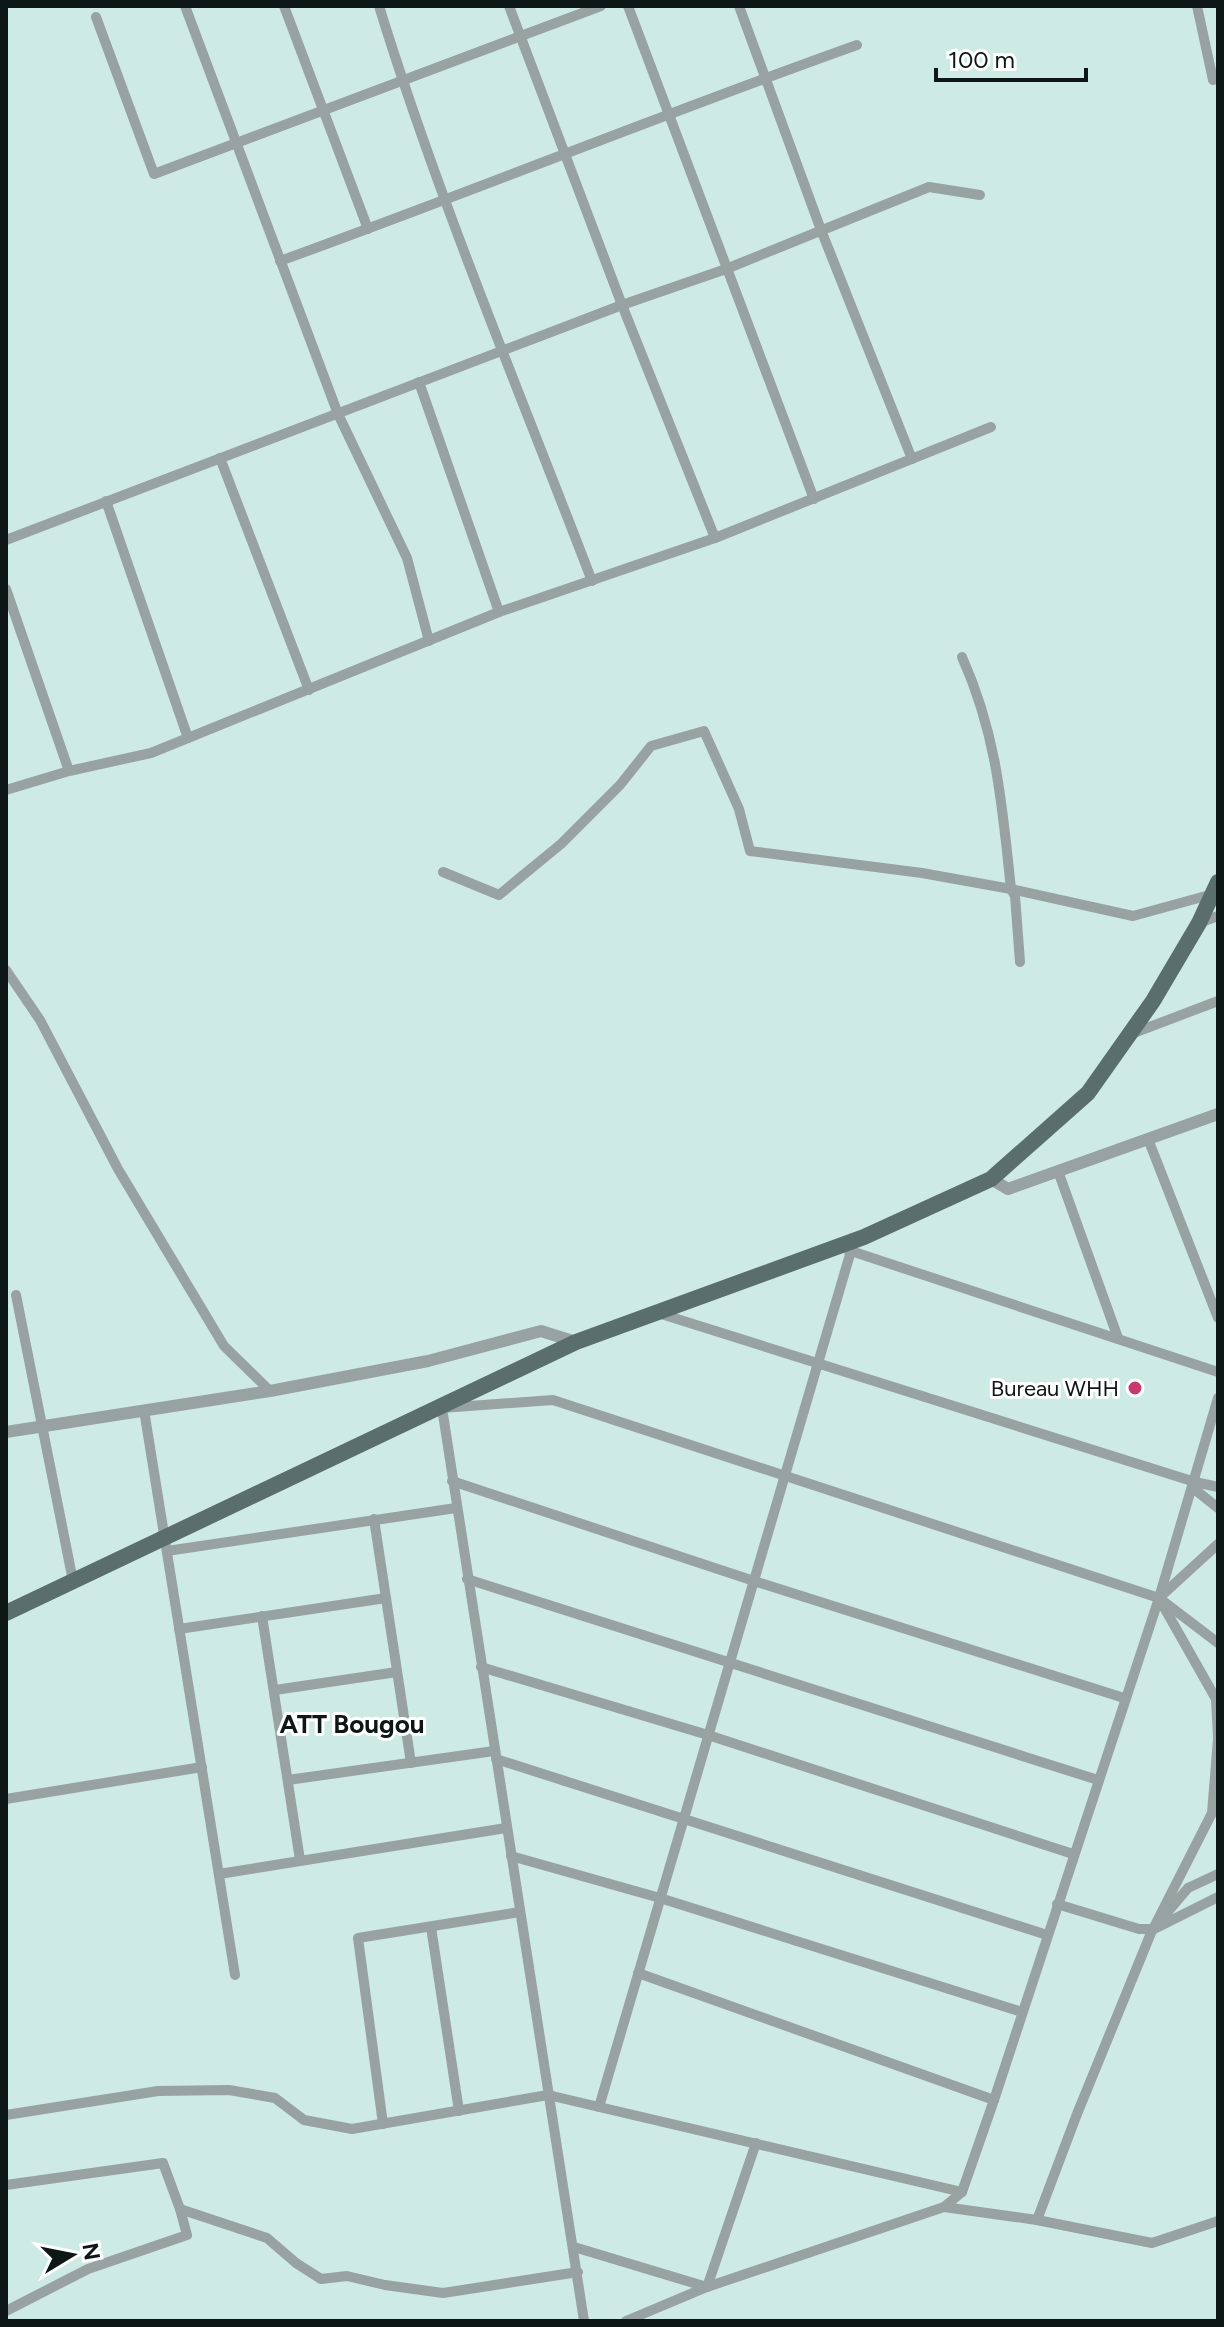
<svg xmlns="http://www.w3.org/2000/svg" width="1224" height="2327" font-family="Figtree,sans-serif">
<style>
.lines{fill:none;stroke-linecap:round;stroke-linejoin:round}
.minor{stroke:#98a3a1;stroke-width:10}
.tertiary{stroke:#98a3a1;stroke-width:12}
.primary{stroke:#5a6e6b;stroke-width:16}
.poi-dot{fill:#c73a6c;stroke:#fff;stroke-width:3}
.labels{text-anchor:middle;stroke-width:6;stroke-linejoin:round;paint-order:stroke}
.poi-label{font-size:22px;fill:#0d1715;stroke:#fff;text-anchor:end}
.quarter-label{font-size:26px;font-weight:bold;fill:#0d1715;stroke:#fff}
</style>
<rect width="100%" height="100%" fill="#ceeae5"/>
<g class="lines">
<!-- minor -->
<g class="minor">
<polyline points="185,6 338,414 407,558 429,641"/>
<polyline points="284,6 368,229"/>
<path d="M379 6C439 201 519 390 592 581"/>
<polyline points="509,6 622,305 715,538"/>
<polyline points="628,6 814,499"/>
<polyline points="739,6 821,230 912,459"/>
<polyline points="1197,6 1213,80"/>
<polyline points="96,17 154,174 601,6"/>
<path d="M280 261C473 191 663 114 857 45"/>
<polyline points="419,382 499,612"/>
<polyline points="220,458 309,690"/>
<polyline points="106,501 188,738"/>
<polyline points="6,540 622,305 726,269 929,187 980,195"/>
<polyline points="6,589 69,771"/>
<path d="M962 657C997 735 1002 805 1011 889L1015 896 1020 962"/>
<polyline points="6,790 69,771 151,753 499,612 715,538 991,427"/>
<polyline points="443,872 499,895 561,844 620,785 651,746 704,731 739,809 750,851 922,873 1011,889 1133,916 1213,894"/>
<polyline points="1199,923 1218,916"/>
<polyline points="6,970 40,1020 118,1169 224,1346 270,1391"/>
<polyline points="1131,1034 1218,1001"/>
<polyline points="1148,1139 1218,1318"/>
<polyline points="1058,1171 1118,1338"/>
<polyline points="848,1250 1218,1372"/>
<polyline points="16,1295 73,1581"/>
<polyline points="658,1313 1195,1482 1218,1487"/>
<polyline points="144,1410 235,1975"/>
<polyline points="452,1481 754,1581 1124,1698"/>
<polyline points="1193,1488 1218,1508"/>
<polyline points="374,1519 411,1763"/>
<polyline points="167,1551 456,1508"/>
<polyline points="467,1579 1098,1780"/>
<polyline points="1160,1597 1218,1544"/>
<polyline points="1161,1602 1216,1699 1218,1737"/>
<polyline points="262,1616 300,1860"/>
<polyline points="179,1629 386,1598"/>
<polyline points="481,1667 708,1735 1073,1854"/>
<polyline points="275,1690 397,1672"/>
<polyline points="496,1759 1047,1935"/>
<polyline points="288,1780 494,1751"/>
<polyline points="6,1799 202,1767"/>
<polyline points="511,1856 660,1898 1022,2012"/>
<polyline points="219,1874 506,1828"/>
<polyline points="1057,1904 1139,1929 1154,1929 1218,1897"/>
<polyline points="1165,1915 1188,1888 1218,1874"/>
<polyline points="431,1927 459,2111"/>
<polyline points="638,1973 994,2100"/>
<polyline points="599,2107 851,1251"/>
<polyline points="6,2115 158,2091 229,2090 275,2098 304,2120 352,2129 548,2095 962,2192"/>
<polyline points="383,2124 358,1938 520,1912"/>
<polyline points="6,2185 163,2163 180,2209 267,2238 296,2263 321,2279 347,2276 385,2285 443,2293 578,2272"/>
<polyline points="944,2207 962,2192 994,2100 1159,1598 1218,1398"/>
<polyline points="1037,2220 1077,2114 1151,1933 1212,1813 1218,1739"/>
<polyline points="574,2247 707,2287 756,2143"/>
<polyline points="6,2311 88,2269 187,2235 180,2209"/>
<polyline points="584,2321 442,1408 553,1400 1159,1598 1218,1643"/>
<polyline points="626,2321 707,2287 944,2207 1037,2220 1152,2243 1218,2221"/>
</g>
<!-- tertiary -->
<g class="tertiary">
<polyline points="991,1179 1008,1189 1218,1114"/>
<polyline points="6,1432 270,1391 428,1361 541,1331 576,1342"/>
</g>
<!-- primary -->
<polyline class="primary" points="6,1613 576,1342 864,1237 991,1179 1088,1093 1153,1001 1199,923 1218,882"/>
</g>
<!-- markers -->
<circle class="poi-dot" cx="1135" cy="1388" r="8"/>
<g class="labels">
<!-- poi labels -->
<g class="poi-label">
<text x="1119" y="1396">Bureau WHH</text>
</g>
<!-- quarter labels -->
<g class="quarter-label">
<text x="352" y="1733">ATT Bougou</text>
</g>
</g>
<!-- border -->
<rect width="1224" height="2327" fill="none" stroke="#0d1715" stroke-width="16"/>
<!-- north arrow -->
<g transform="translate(72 2255) rotate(80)" stroke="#ffffff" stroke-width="6" paint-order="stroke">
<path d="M0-6L14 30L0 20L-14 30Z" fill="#0d1715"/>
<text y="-12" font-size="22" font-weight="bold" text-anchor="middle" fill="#0d1715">N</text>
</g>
<!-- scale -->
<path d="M936 68v12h150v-12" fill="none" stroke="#0d1715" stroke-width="4"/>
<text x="948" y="68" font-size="24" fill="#0d1715" stroke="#ffffff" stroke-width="6" paint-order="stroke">100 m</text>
</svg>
